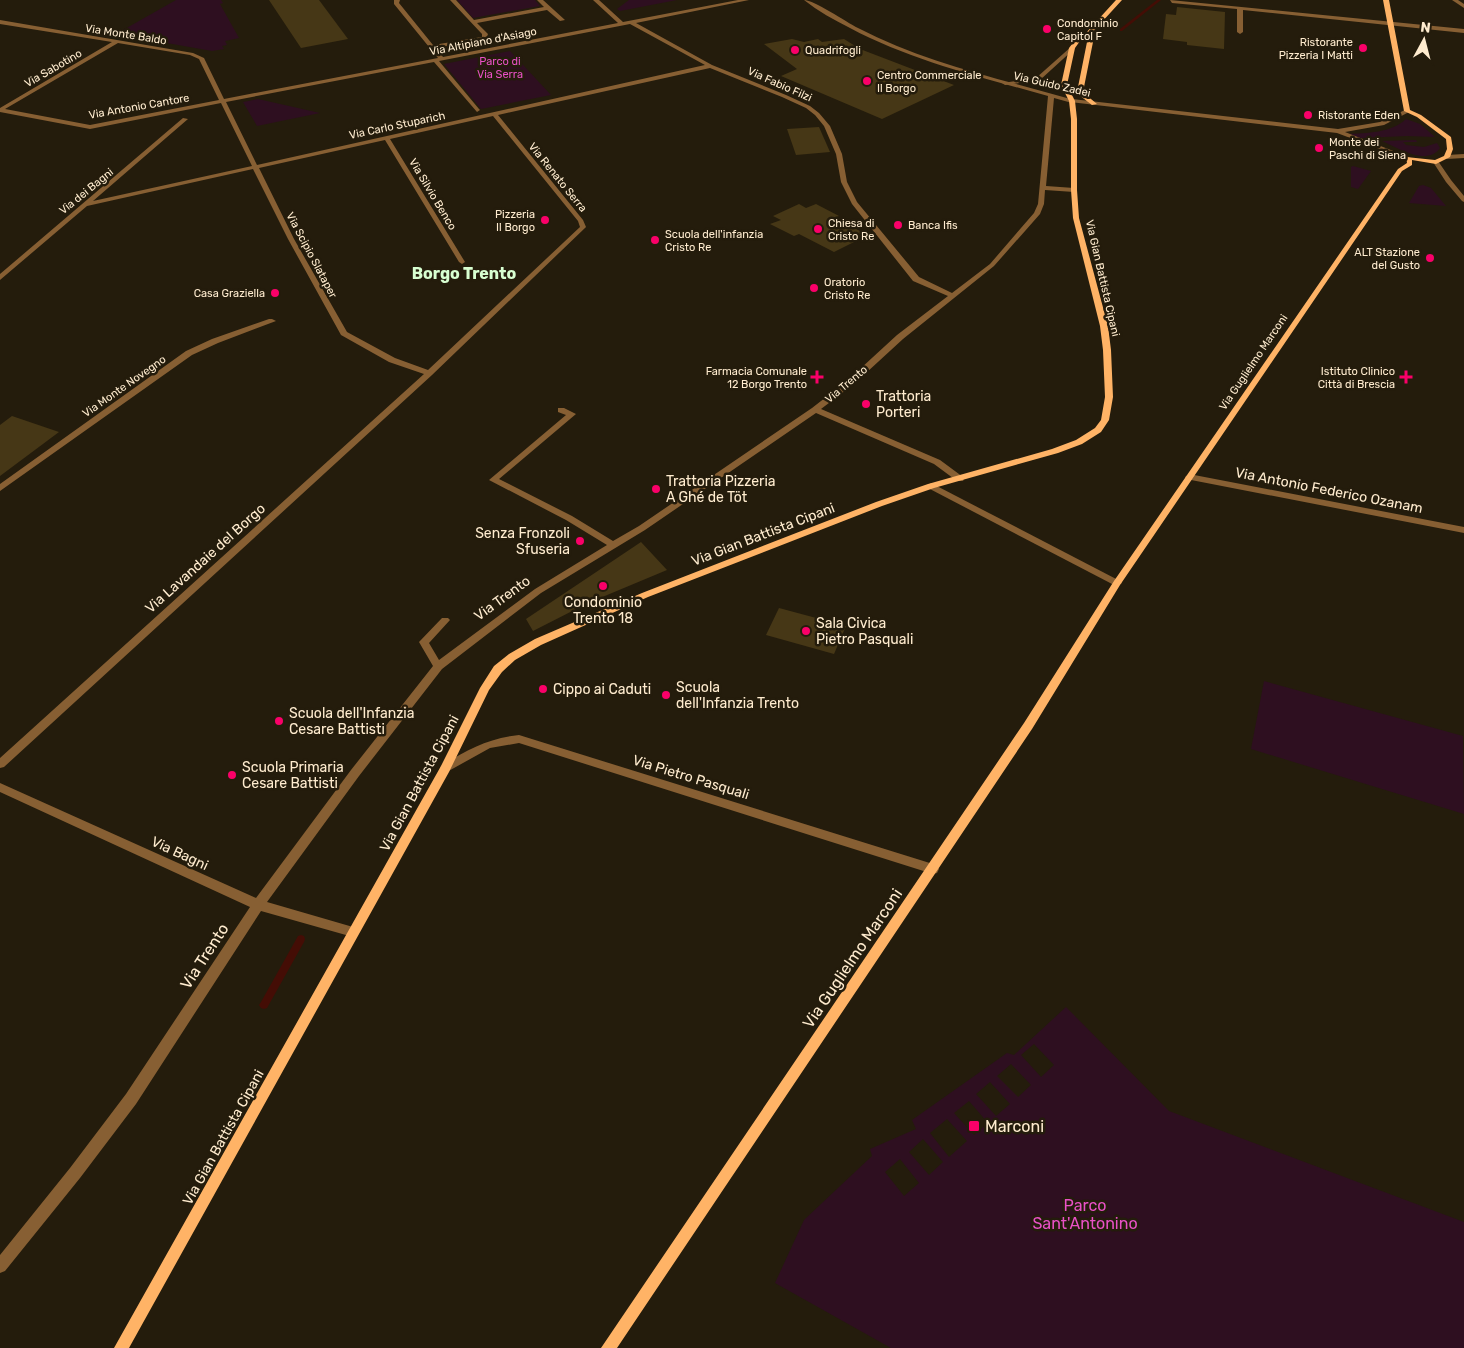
<svg xmlns="http://www.w3.org/2000/svg" width="1464" height="1348" font-family="Rubik,sans-serif">
<style>
.green{fill:#2e0f20;fill-rule:evenodd}
.lines{fill:none;stroke-linecap:round;stroke-linejoin:round}
.stream{fill:#440d05;fill-rule:evenodd}
.building{fill:#463716}
.minor{fill:#875f33;fill-rule:evenodd}
.tertiary{fill:#875f33;fill-rule:evenodd}
.secondary{fill:#ffb366;fill-rule:evenodd}
.poi-dot{fill:#fa0069;stroke:#241c0c;stroke-width:2}
.labels{text-anchor:middle;stroke-width:5;stroke-linejoin:round;paint-order:stroke}
.far-poi-label{font-size:11px;fill:#ffeccf;stroke:#241c0c;text-anchor:start}
.far-street-label{font-size:11px;fill:#ffeccf;stroke:#241c0c}
.far-park-label{font-size:11px;fill:#e951c6;stroke:#241c0c}
.poi-label{font-size:14px;fill:#ffeccf;stroke:#241c0c;text-anchor:start}
.street-label{font-size:14px;fill:#ffeccf;stroke:#241c0c}
.far-district-label{font-size:16px;font-weight:bold;fill:#d8ffd1;stroke:#241c0c}
.near-street-label{font-size:16px;fill:#ffeccf;stroke:#241c0c}
.near-poi-label{font-size:16px;fill:#ffeccf;stroke:#241c0c;text-anchor:start}
.near-park-label{font-size:16px;fill:#e951c6;stroke:#241c0c}
</style>
<rect width="100%" height="100%" fill="#241c0c"/>
<!-- green -->
<g class="green">
<polygon points="176,0 221,0 223,3 220,4 239,38 225,41 227,45 222,46 224,49 212,51 116,34"/>
<polygon points="457,0 535,0 540,6 473,18"/>
<polygon points="629,0 677,0 620,11 617,9"/>
<polygon points="510,51 551,95 481,109 444,64"/>
<polygon points="258,99 320,113 257,126 243,102"/>
<path d="M1406 119 1420 124 1435 137 1407 136 1361 138 1347 134C1366 133 1392 133 1406 119Z"/>
<path d="M1416 140 1417 142H1403L1406 145 1424 147 1437 143 1440 148C1427 167 1396 147 1382 141Z"/>
<polygon points="1353,166 1371,171 1358,189 1351,187 1351,167"/>
<polygon points="1423,185 1431,188 1446,206 1409,203 1419,186"/>
<polygon points="1264,681 1463,736 1464,814 1251,749"/>
<path d="M1066 1007 1169 1111 1464 1222V1348H891L775 1283 804 1220 872 1156 870 1149 916 1129 912 1120 1007 1053 1014 1055ZM1034 1044 1054 1065 1041 1077 1021 1055ZM1011 1064 1031 1085 1018 1097 997 1076ZM990 1082 1010 1104 996 1116 976 1094ZM969 1101 988 1123 974 1135 954 1113ZM947 1119 967 1141 949 1157 930 1133ZM923 1139 943 1162 929 1175 909 1152ZM900 1159 919 1183 904 1196 885 1172Z"/>
</g>
<g class="lines">
<!-- stream -->
<g class="stream">
<polygon points="1157,0 1161,0 1122,31 1120,31 1120,29"/>
<polygon points="301,935 304,936 305,939 304,942 267,1008 264,1009 261,1008 259,1005 261,1002 298,936"/>
</g>
</g>
<!-- building -->
<g class="building">
<polygon points="269,0 319,0 348,39 301,48"/>
<polygon points="1177,7 1225,12 1224,49 1187,45 1187,42 1163,39 1166,14 1176,15"/>
<polygon points="792,39 804,42 818,39 822,42 844,39 860,49 954,85 882,119 781,76 797,69 764,44"/>
<polygon points="819,127 830,152 796,155 787,129"/>
<polygon points="799,204 806,208 816,204 839,216 834,218 868,235 834,252 799,234 794,236 770,224 781,220 773,216"/>
<polygon points="12,416 59,432 0,476 0,425"/>
<polygon points="641,542 667,570 588,603 533,631 526,619"/>
<polygon points="779,608 846,626 834,654 766,635"/>
</g>
<g class="lines">
<!-- minor -->
<g class="minor">
<path d="M394 0H400L399 3 433 45 482 37V34L450 0H456L474 20 544 7 537 0H543L565 20 560 21 547 10 477 23 488 34 486 39 436 48 443 57 618 23 593 0H599L623 22 738 0H749L636 23 712 65 786 95 810 106 819 113 830 126 842 154 847 182 857 202 919 277 952 293 990 264 1034 213 1038 204 1048 96C981 77 912 61 850 28 834 20 818 11 804 0 814 0 846 22 858 28 925 63 1001 79 1074 100V102L1072 103 1054 98 1046 186 1074 188 1077 190 1074 192 1045 190 1044 204 1040 214 994 266 903 339 854 384 821 409 940 460 963 477 964 479 963 481H957L934 464 816 413 645 530 541 593 442 669 359 776 267 902 353 927 357 928 359 932 357 936 353 937 261 911 136 1104 80 1178 5 1271 0 1273V1255L70 1168 126 1094 250 907 0 792V783L256 898 351 770 433 666 419 642 442 618H448L450 620 429 643 439 660 535 589 607 545 566 520 489 480 566 415 558 412V408H564L576 414 499 479 572 516 613 541 639 526 812 408 848 380 897 335 948 296 913 281 852 204 841 182 836 154 824 126 815 115 806 108 782 97 710 68 498 115 583 220 586 227 585 228 432 375 4 767 0 768V758L424 374 389 362 341 335 288 239 253 169 87 206 0 280V274L183 118 188 119 93 201 252 166 221 103 90 129 0 112V108L112 42 0 24V20L193 53 204 58 224 99 438 58 394 4ZM630 24 705 65 257 165 226 102 434 62 477 112 480 110 479 109 439 61ZM118 43 190 55 199 59 219 100 90 125 5 109ZM493 116 578 221 580 227 428 370 395 358 347 332 294 239 259 168 385 140 459 262 462 264 465 262 390 139Z"/>
<polygon points="1170,0 1464,29 1464,33 1243,10 1243,32 1240,34 1237,32 1237,9 1172,3"/>
<polygon points="1452,0 1458,0 1464,4 1464,8"/>
<polygon points="269,319 272,319 276,321 218,343 192,355 0,491 0,484 186,351 212,339"/>
<polygon points="1189,474 1464,527 1464,533 1186,479 1185,477"/>
<polygon points="931,483 1120,581 1122,583 1117,586 1114,585 928,488 927,486"/>
<path d="M519 735 933 864 937 865 939 869 937 873 933 874 519 743 490 748 445 773 441 772 440 769 441 766C466 750 489 738 519 735Z"/>
</g>
<!-- tertiary -->
<g class="tertiary">
<polygon points="1072,46 1075,48 1074,49 1040,80 1005,85 1002,83 1036,78"/>
<polygon points="1072,99 1338,129 1380,122 1407,109 1410,111 1409,112 1384,125 1345,132 1411,158 1406,159 1337,133 1070,102 1070,100"/>
<polygon points="1464,154 1464,158 1447,159 1444,157 1447,155"/>
<polygon points="1434,161 1438,161 1451,180 1464,196 1464,202 1462,201 1446,182 1433,162"/>
</g>
<!-- secondary -->
<g class="secondary">
<polygon points="1116,0 1122,0 1090,35 1093,42 1084,87 1085,94 1097,104 1092,105 1079,95 1078,87 1087,42 1086,38 1080,41 1075,48 1067,85 1075,101 1077,119 1077,190 1079,218 1108,326 1111,350 1113,397 1109,420 1101,432 1082,444 1058,453 934,488 882,506 648,597 541,645 515,660 502,672 489,690 449,772 129,1348 114,1348 441,766 480,688 494,666 509,654 535,639 642,593 876,502 928,484 1052,449 1076,440 1095,428 1101,420 1105,397 1103,350 1100,326 1073,218 1071,190 1071,119 1069,101 1061,85 1069,48 1076,39 1085,34"/>
<polygon points="1383,0 1389,0 1410,110 1421,115 1451,137 1453,149 1450,157 1436,164 1412,160 1412,165 1402,171 1120,585 1032,729 617,1348 601,1348 1024,723 1114,581 1398,169 1407,163 1406,157 1435,160 1444,156 1447,149 1446,139 1417,117 1404,111"/>
</g>
</g>
<!-- markers -->
<g class="poi-dot">
<circle cx="1047" cy="29" r="5"/>
<circle cx="1363" cy="48" r="5"/>
<circle cx="795" cy="50" r="5"/>
<circle cx="867" cy="81" r="5"/>
<circle cx="1308" cy="115" r="5"/>
<circle cx="1319" cy="148" r="5"/>
<circle cx="545" cy="220" r="5"/>
<circle cx="898" cy="225" r="5"/>
<circle cx="818" cy="229" r="5"/>
<circle cx="655" cy="240" r="5"/>
<circle cx="1430" cy="258" r="5"/>
<circle cx="814" cy="288" r="5"/>
<circle cx="275" cy="293" r="5"/>
<path d="M814.5 369.5h5v5h5v5h-5v5h-5v-5h-5v-5h5z"/>
<path d="M1403.5 369.5h5v5h5v5h-5v5h-5v-5h-5v-5h5z"/>
<circle cx="866" cy="404" r="5"/>
<circle cx="656" cy="489" r="5"/>
<circle cx="580" cy="541" r="5"/>
<circle cx="603" cy="586" r="5"/>
<circle cx="806" cy="631" r="5"/>
<circle cx="543" cy="689" r="5"/>
<circle cx="666" cy="695" r="5"/>
<circle cx="279" cy="721" r="5"/>
<circle cx="232" cy="775" r="5"/>
<rect x="968" y="1120" width="12" height="12" rx="2.5"/>
</g>
<g class="labels">
<!-- far-poi labels -->
<g class="far-poi-label">
<text x="1057" y="27">Condominio<tspan x="1057" dy="13">Capitol F</tspan></text>
<text x="1353" y="46" text-anchor="end">Ristorante<tspan x="1353" dy="13">Pizzeria I Matti</tspan></text>
<text x="805" y="54">Quadrifogli</text>
<text x="877" y="79">Centro Commerciale<tspan x="877" dy="13">Il Borgo</tspan></text>
<text x="1318" y="119">Ristorante Eden</text>
<text x="1329" y="146">Monte dei<tspan x="1329" dy="13">Paschi di Siena</tspan></text>
<text x="535" y="218" text-anchor="end">Pizzeria<tspan x="535" dy="13">Il Borgo</tspan></text>
<text x="828" y="227">Chiesa di<tspan x="828" dy="13">Cristo Re</tspan></text>
<text x="908" y="229">Banca Ifis</text>
<text x="665" y="238">Scuola dell'infanzia<tspan x="665" dy="13">Cristo Re</tspan></text>
<text x="1420" y="256" text-anchor="end">ALT Stazione<tspan x="1420" dy="13">del Gusto</tspan></text>
<text x="824" y="286">Oratorio<tspan x="824" dy="13">Cristo Re</tspan></text>
<text x="265" y="297" text-anchor="end">Casa Graziella</text>
<text x="807" y="375" text-anchor="end">Farmacia Comunale<tspan x="807" dy="13">12 Borgo Trento</tspan></text>
<text x="1395" y="375" text-anchor="end">Istituto Clinico<tspan x="1395" dy="13">Città di Brescia</tspan></text>
</g>
<!-- far-street labels -->
<g class="far-street-label">
<text transform="translate(126 34) rotate(9)" y="4">Via Monte Baldo</text>
<text transform="translate(483 41) rotate(-11)" y="4">Via Altipiano d'Asiago</text>
<text transform="translate(53 68) rotate(-30)" y="4">Via Sabotino</text>
<text transform="translate(780 84) rotate(24)" y="4">Via Fabio Filzi</text>
<text transform="translate(1052 84) rotate(13)" y="4">Via Guido Zadei</text>
<text transform="translate(139 106) rotate(-10)" y="4">Via Antonio Cantore</text>
<text transform="translate(397 125) rotate(-12)" y="4">Via Carlo Stuparich</text>
<text transform="translate(558 177) rotate(51)" y="4">Via Renato Serra</text>
<text transform="translate(86 191) rotate(-39)" y="4">Via dei Bagni</text>
<text transform="translate(433 194) rotate(59)" y="4">Via Silvio Benco</text>
<text transform="translate(312 255) rotate(62)" y="4">Via Scipio Slataper</text>
<text transform="translate(1103 278) rotate(77)" y="4">Via Gian Battista Cipani</text>
<text transform="translate(1253 362) rotate(-56)" y="4">Via Guglielmo Marconi</text>
<text transform="translate(846 384) rotate(-40)" y="4">Via Trento</text>
<text transform="translate(124 386) rotate(-35)" y="4">Via Monte Novegno</text>
</g>
<!-- far-park labels -->
<g class="far-park-label">
<text x="500" y="65">Parco di<tspan x="500" dy="13">Via Serra</tspan></text>
</g>
<!-- poi labels -->
<g class="poi-label">
<text x="876" y="401">Trattoria<tspan x="876" dy="16">Porteri</tspan></text>
<text x="666" y="486">Trattoria Pizzeria<tspan x="666" dy="16">A Ghé de Töt</tspan></text>
<text x="570" y="538" text-anchor="end">Senza Fronzoli<tspan x="570" dy="16">Sfuseria</tspan></text>
<text x="603" y="607" text-anchor="middle">Condominio<tspan x="603" dy="16">Trento 18</tspan></text>
<text x="816" y="628">Sala Civica<tspan x="816" dy="16">Pietro Pasquali</tspan></text>
<text x="676" y="692">Scuola<tspan x="676" dy="16">dell'Infanzia Trento</tspan></text>
<text x="553" y="694">Cippo ai Caduti</text>
<text x="289" y="718">Scuola dell'Infanzia<tspan x="289" dy="16">Cesare Battisti</tspan></text>
<text x="242" y="772">Scuola Primaria<tspan x="242" dy="16">Cesare Battisti</tspan></text>
</g>
<!-- street labels -->
<g class="street-label">
<text transform="translate(1329 490) rotate(11)" y="5">Via Antonio Federico Ozanam</text>
<text transform="translate(763 534) rotate(-21)" y="5">Via Gian Battista Cipani</text>
<text transform="translate(205 558) rotate(-42)" y="5">Via Lavandaie del Borgo</text>
<text transform="translate(502 598) rotate(-36)" y="5">Via Trento</text>
<text transform="translate(691 777) rotate(17)" y="5">Via Pietro Pasquali</text>
<text transform="translate(419 783) rotate(-62)" y="5">Via Gian Battista Cipani</text>
<text transform="translate(180 853) rotate(25)" y="5">Via Bagni</text>
<text transform="translate(223 1137) rotate(-61)" y="5">Via Gian Battista Cipani</text>
</g>
<!-- far-district labels -->
<g class="far-district-label">
<text x="464" y="279">Borgo Trento</text>
</g>
<!-- near-street labels -->
<g class="near-street-label">
<text transform="translate(204 956) rotate(-57)" y="6">Via Trento</text>
<text transform="translate(852 958) rotate(-56)" y="6">Via Guglielmo Marconi</text>
</g>
<!-- near-poi labels -->
<g class="near-poi-label">
<text x="985" y="1132">Marconi</text>
</g>
<!-- near-park labels -->
<g class="near-park-label">
<text x="1085" y="1211">Parco<tspan x="1085" dy="18">Sant'Antonino</tspan></text>
</g>
</g>
<!-- north arrow -->
<g transform="translate(1424 40) rotate(7)" stroke="#241c0c" stroke-width="4" paint-order="stroke">
<path d="M0-4L9 19L0 12L-9 19Z" fill="#ffeccf"/>
<text y="-8" font-size="14" font-weight="bold" text-anchor="middle" fill="#ffeccf">N</text>
</g>
</svg>
